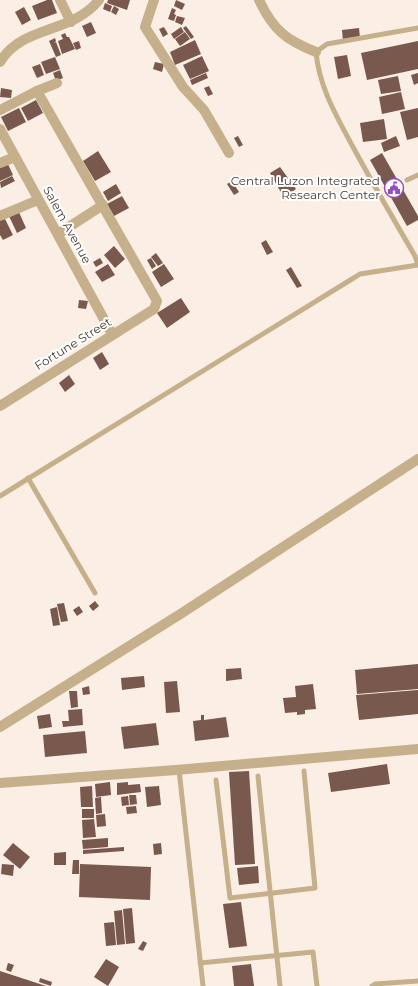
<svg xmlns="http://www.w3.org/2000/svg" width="418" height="986" font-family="Montserrat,sans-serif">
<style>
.building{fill:#79584d}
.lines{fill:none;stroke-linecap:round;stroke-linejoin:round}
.service{stroke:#c5b08b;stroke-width:5}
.minor{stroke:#c5b08b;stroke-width:10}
.labels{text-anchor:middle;stroke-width:4;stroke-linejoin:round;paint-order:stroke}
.poi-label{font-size:12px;fill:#463a30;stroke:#fff;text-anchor:end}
.street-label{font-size:12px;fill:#463a30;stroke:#fff}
</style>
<rect width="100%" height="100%" fill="#fbeee4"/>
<!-- building -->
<g class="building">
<polygon points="47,0 52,0 57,13 38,20 32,6"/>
<polygon points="108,0 130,0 127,10 107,3"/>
<polygon points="176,0 185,4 182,10 174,6"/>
<polygon points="105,3 112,6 110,12 103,9"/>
<polygon points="114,6 119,9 116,15 111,12"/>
<polygon points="24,7 31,20 22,25 15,12"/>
<polygon points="172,8 176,10 174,14 176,15 174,21 168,19"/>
<polygon points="177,16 185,18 182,25 175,22"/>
<polygon points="91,22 96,33 87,37 82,26"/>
<polygon points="186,26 194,37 191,39 183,28"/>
<polygon points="164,27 168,34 163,37 159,29"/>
<polygon points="181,27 184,32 174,39 171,34"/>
<polygon points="359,28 360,38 343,41 342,30"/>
<polygon points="185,32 190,39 180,46 175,39"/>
<polygon points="65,33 67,37 69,37 75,49 62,54 58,41 63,39 61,35"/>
<polygon points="55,38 56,41 54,43 56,42 61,55 56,57 49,41"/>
<polygon points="195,40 201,54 175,65 170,52"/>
<polygon points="79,41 81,48 76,50 73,43"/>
<polygon points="418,41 418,69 367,80 361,53"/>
<polygon points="347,55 351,76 338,79 334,57"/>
<polygon points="202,56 209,71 190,79 183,65"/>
<polygon points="55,57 60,69 46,74 41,62"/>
<polygon points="155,62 164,64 162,72 153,69"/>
<polygon points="40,64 44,75 37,78 32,67"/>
<polygon points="60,70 63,78 56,81 53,73"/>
<polygon points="206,73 208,78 192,85 190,80"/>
<polygon points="418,73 418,83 414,85 411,75"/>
<polygon points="398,76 401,91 381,94 378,80"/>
<polygon points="209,86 213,94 208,96 204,88"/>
<polygon points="1,88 12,90 11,98 0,97"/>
<polygon points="401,92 405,109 382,114 379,97"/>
<polygon points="36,100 43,113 28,121 21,108"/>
<polygon points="19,108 26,122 8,131 1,117"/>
<polygon points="418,108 418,137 407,140 400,112"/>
<polygon points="384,119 387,139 363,142 360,123"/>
<polygon points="238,136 243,145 239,147 234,138"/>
<polygon points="396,136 400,146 384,152 381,143"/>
<polygon points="98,151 111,172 95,181 83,161"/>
<polygon points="382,153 418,216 418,220 407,226 370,160"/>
<polygon points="7,162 13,175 0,181 0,165"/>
<polygon points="280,167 296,189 287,195 286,194 283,196 270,173"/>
<polygon points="12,176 15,181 1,188 0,182"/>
<polygon points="232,181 239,192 234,195 227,184"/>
<polygon points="116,184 121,193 108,201 103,192"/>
<polygon points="122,196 129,208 114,216 107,204"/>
<polygon points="18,210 26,228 17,233 8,214"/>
<polygon points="3,215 13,235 3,240 0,235 0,217"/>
<polygon points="266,240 273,252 267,255 261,243"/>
<polygon points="114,246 125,259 115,268 104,255"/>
<polygon points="156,253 163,263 158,266 151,257"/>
<polygon points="100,258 103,263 96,267 93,262"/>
<polygon points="151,258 156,266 152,269 147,260"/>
<polygon points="108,264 115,275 102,282 95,272"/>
<polygon points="164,264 174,279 161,287 152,272"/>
<polygon points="291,267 302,286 297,288 286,270"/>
<polygon points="181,298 190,312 167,328 157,313"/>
<polygon points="79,300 88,301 86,309 78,308"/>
<polygon points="102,352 109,364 100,370 93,358"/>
<polygon points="69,375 75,384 65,392 59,383"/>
<polygon points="95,601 99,606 93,611 89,606"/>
<polygon points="64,603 68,621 61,622 57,604"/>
<polygon points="79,606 83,612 77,616 73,610"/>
<polygon points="57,607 60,625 53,626 50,609"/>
<polygon points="418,664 418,689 357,694 355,670"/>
<polygon points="241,668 242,679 226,681 226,669"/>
<polygon points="144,676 145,687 122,690 121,678"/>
<polygon points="177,681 180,712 166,713 164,682"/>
<polygon points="313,684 316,709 305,710 305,714 297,715 297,712 285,713 283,698 296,697 295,686"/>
<polygon points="89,686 90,694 83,695 82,688"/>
<polygon points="418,690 418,714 359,720 356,695"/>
<polygon points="69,691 77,691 78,707 71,708"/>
<polygon points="82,709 83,725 63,727 62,721 69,721 68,710"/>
<polygon points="50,714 52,727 39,729 37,716"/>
<polygon points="201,715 204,715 204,720 226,717 229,737 195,741 193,721 201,720"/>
<polygon points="156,723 159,745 124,749 121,727"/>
<polygon points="85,731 87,753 45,757 43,735"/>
<polygon points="387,764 390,784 331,792 328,773"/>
<polygon points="249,771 255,864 235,865 229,772"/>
<polygon points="110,782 111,795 96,797 95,784"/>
<polygon points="128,782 128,785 140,784 141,792 117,795 117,783"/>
<polygon points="92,786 93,807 81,807 80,787"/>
<polygon points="159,786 161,805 147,807 145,787"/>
<polygon points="129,795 136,795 137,804 130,805"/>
<polygon points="128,796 129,805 122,806 121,797"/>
<polygon points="101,797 102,813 96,814 95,798"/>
<polygon points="136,806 137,813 127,814 126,807"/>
<rect x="82" y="809" width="12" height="9"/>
<polygon points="105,814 106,826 97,827 96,815"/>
<polygon points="94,819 96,837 83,838 82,820"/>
<polygon points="108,838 108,847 83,849 82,840"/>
<polygon points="13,843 30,857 20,869 3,855"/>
<polygon points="161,843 162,854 154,855 153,844"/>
<polygon points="124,847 124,851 83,854 83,850"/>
<polygon points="66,852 66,865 54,865 54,853"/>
<polygon points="73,860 79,860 79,874 72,874"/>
<polygon points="2,864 14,865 13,876 1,874"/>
<polygon points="80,864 151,867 150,900 79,897"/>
<polygon points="258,866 259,883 239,885 237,868"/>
<polygon points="241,902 247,946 229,948 223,904"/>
<polygon points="132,908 135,943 126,944 123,909"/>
<polygon points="122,910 125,944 117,945 114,911"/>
<polygon points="114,922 116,945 106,946 104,923"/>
<polygon points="143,941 147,943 143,951 138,949"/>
<polygon points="106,959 119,967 108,986 94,977"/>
<polygon points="8,963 14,965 11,972 6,970"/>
<polygon points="251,964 254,986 234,986 232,966"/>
<polygon points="0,971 46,986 0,986"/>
<polygon points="40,978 52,982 51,986 39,982"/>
</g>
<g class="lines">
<!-- service -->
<g class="service">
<path d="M418 28 327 44 316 52C319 87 337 117 353 147 373 184 394 220 415 256L418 265"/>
<polyline points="407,180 418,175"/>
<polyline points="28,478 95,593"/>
<polyline points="0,496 352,279 360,274 418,265"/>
<polyline points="179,770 203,986"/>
<polyline points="258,776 280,986"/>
<polyline points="216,780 230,898 315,888 304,771"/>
<polyline points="200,963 313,952 317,986"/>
<polyline points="372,986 375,984 418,981"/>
</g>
<!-- minor -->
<g class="minor">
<polyline points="60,0 71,22"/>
<polyline points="154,0 145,27 183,87 204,110 229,153"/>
<path d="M259 0C273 30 286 40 316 52"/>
<path d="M0 62C22 25 72 34 99 0"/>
<polyline points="0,110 37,91"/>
<polyline points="0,129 112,334"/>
<polyline points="0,163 15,157"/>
<polyline points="0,216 38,200"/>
<polyline points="58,234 103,205"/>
<polyline points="0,406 154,309 157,301 37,91 57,83"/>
<polyline points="0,727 182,613 418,459"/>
<polyline points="0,783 176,770 418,749"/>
</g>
</g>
<!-- icons -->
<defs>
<g id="civic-ring" transform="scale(1)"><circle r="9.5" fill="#fff" stroke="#974bbd" stroke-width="1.5"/><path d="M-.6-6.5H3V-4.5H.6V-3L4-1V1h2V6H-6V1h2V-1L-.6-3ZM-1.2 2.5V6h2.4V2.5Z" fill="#974bbd"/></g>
</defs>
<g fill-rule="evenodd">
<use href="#civic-ring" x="394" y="188"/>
</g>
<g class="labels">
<!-- poi labels -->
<g class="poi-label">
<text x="380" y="185">Central Luzon Integrated<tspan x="380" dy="14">Research Center</tspan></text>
</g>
<!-- street labels -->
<g class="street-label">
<text transform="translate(67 225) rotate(61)" y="4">Salem Avenue</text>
<text transform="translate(73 344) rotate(-32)" y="4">Fortune Street</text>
</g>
</g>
</svg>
